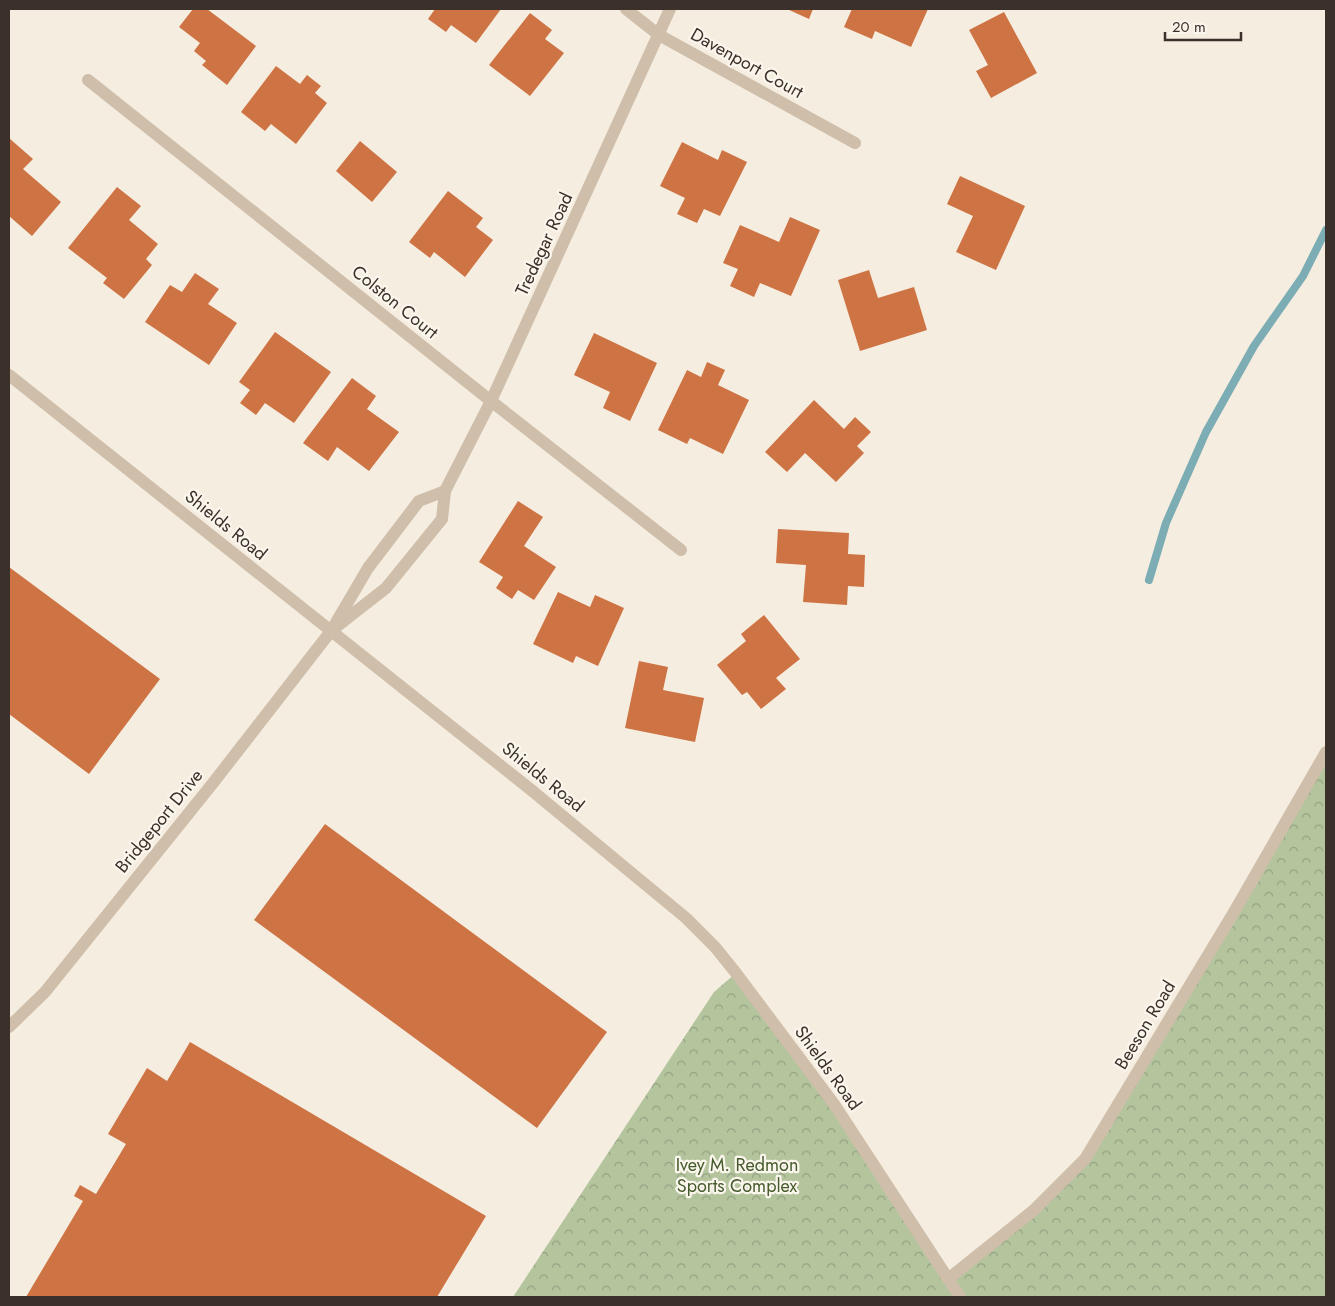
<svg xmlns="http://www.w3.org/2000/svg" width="1335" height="1306" font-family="Jost,sans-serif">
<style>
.park{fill:url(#park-crowns)}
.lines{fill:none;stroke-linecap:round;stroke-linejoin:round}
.stream{stroke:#7cacb4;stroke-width:8}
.building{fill:#ce7344}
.minor{stroke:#cebeaa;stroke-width:12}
.tertiary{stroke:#cebeaa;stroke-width:12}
.labels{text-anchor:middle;stroke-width:4.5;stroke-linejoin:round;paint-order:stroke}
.street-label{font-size:18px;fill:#3b312a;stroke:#fbf6ed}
.park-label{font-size:18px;fill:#455b2c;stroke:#fbf6ed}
</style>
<defs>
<pattern id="park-crowns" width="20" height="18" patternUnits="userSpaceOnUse" patternTransform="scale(1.25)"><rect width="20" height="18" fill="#b4c59e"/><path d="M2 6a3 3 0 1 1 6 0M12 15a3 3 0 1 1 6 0" fill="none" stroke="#94a181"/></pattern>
</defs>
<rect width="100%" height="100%" fill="#f5eddf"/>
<!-- park -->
<polygon class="park" points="1326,752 1326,1297 513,1297 714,992 736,973 788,1044 948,1279 1085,1159"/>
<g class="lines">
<!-- stream -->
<polyline class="stream" points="1149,580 1166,523 1206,432 1254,346 1303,276 1326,230"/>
</g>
<!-- building -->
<g class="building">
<polygon points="193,9 207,9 256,46 227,85 202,65 206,61 194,51 200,43 179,27"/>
<polygon points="435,9 501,9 476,43 451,25 446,32 428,19"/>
<polygon points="787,9 813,9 809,19"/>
<polygon points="852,9 928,9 911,47 875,31 872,39 844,27"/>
<polygon points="1004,12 1037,73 991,98 976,71 988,65 969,30"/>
<polygon points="530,13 552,30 545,39 564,53 530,96 489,65"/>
<polygon points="276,66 300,84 307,75 321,86 315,93 327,103 296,144 271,124 265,131 241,112"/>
<polygon points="9,138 33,159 23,169 61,202 32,236 9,216"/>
<polygon points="360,141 397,172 372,202 336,171"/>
<polygon points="682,142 718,160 722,150 747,162 720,216 704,209 697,223 677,214 685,198 660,186"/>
<polygon points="960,176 1025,206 996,270 956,252 973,216 947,204"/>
<polygon points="117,187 141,206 129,220 158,244 146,259 152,265 124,299 103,283 107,278 68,248"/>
<polygon points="448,191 483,218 476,227 493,240 465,277 434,252 430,258 409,242"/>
<polygon points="790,217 820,230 791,296 760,283 754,297 730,286 738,269 723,263 740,225 779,242"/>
<polygon points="869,270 878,298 914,287 927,330 860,351 838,280"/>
<polygon points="195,273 219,289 208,304 237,323 209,365 145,322 170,285 182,292"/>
<polygon points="275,332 331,372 294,423 265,403 256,415 240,403 250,390 239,382"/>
<polygon points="594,333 657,363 630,421 603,408 610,392 574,375"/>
<polygon points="707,362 725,370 718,385 749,400 723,454 690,438 687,444 658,430 687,370 701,377"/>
<polygon points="352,378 376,396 367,409 399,432 369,471 337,447 328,461 303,443"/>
<polygon points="814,400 844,429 855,417 871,432 857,446 864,453 836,482 805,453 787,472 765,452"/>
<polygon points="518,501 543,517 524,546 556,567 534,600 518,590 512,599 496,588 503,577 479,562"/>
<polygon points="778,529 849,533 848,554 865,555 864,587 848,586 847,605 803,602 806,565 776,563"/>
<polygon points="9,567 160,679 89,774 9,714"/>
<polygon points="558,592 590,607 595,595 624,608 598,666 576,656 573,663 533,644"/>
<polygon points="764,615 800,659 776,678 786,689 761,709 747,692 742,695 717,665 746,641 741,634"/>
<polygon points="639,661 668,667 663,690 704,698 695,742 625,728"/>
<polygon points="325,824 607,1032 537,1128 254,920"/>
<polygon points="190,1042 486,1216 437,1297 26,1297 83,1201 74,1196 80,1185 96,1194 126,1144 108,1134 147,1068 167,1081"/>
</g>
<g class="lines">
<!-- minor -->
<g class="minor">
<polyline points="626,9 659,35 855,143"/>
<polyline points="88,80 491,401 681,550"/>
<polyline points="331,631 386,588 442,519 445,491 491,401 670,9"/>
<polyline points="9,1027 45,992 213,783 331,631 368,568 419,501 445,491"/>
<polyline points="948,1279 1034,1210 1085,1159 1234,912 1326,752"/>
</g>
<!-- tertiary -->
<polyline class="tertiary" points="9,375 530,789 686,918 715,947 736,973 834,1104 960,1297"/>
</g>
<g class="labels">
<!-- street labels -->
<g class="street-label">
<text transform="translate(747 63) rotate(29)" y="6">Davenport Court</text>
<text transform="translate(544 244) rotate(-65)" y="6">Tredegar Road</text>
<text transform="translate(395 302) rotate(39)" y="6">Colston Court</text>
<text transform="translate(226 525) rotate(39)" y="6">Shields Road</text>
<text transform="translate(543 777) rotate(39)" y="6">Shields Road</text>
<text transform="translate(159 821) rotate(-51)" y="6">Bridgeport Drive</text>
<text transform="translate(1145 1025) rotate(-59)" y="6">Beeson Road</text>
<text transform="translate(828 1068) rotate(54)" y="6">Shields Road</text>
</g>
<!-- park labels -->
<g class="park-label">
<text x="737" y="1171">Ivey M. Redmon<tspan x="737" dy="21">Sports Complex</tspan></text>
</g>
</g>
<!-- border -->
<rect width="1335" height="1306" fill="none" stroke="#3b312a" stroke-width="20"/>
<!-- scale -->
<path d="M1165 32v8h76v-8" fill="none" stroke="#3b312a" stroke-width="2.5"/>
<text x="1172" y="32" font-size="15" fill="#3b312a" stroke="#fbf6ed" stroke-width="4" paint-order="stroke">20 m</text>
</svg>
